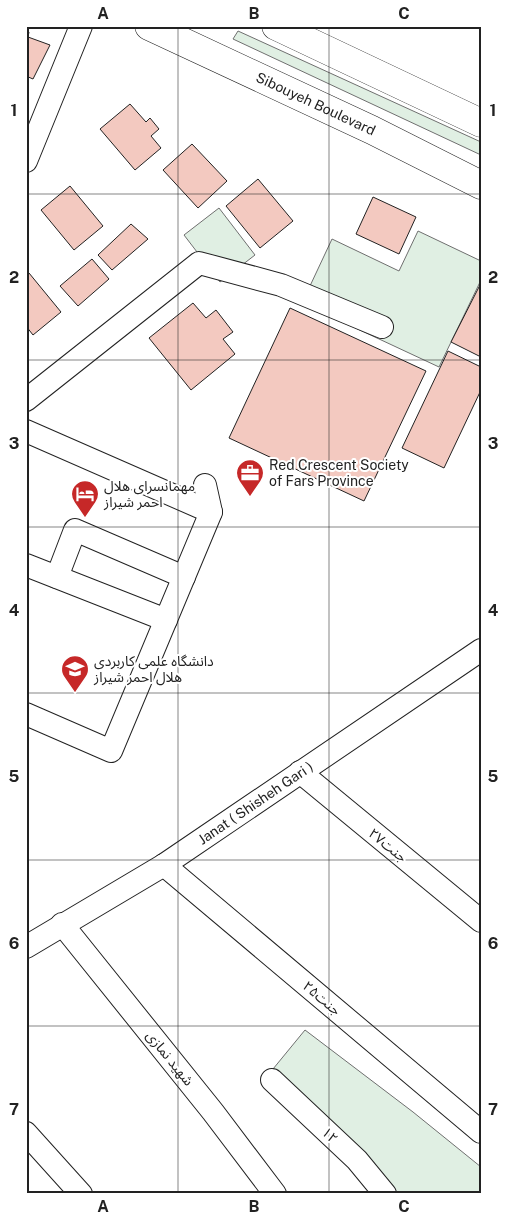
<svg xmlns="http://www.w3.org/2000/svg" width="507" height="1220" font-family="'Public Sans','Noto Sans Arabic',sans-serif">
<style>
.green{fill:#e0efe3;stroke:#6f6f6f}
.building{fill:#f3c9c0;stroke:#222}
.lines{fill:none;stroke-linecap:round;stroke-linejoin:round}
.minor-casing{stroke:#222;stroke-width:24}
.major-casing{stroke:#222;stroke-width:29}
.minor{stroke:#fff;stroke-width:22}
.major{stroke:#fff;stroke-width:28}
.grid{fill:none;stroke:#222;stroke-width:1;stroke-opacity:0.55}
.labels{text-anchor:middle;stroke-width:4;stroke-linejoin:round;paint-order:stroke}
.street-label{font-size:14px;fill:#222;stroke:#fff}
.poi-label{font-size:14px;fill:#222;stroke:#fff;text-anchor:start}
.neatline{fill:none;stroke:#222;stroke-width:2}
.grid-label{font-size:16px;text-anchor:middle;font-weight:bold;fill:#222}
</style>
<rect width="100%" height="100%" fill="#fff"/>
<!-- green -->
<g class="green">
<polygon points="238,31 481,142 481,155 233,39"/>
<polygon points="219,208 255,255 220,282 184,235"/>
<polygon points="418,231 481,261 481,280 439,367 302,303 332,239 399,271"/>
<polygon points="305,1030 413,1112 481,1167 481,1194 398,1194 273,1069"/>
</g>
<!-- building -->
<g class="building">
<polygon points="26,30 29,32 28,37 50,45 33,79 26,76"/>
<polygon points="130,104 146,122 150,118 159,129 151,136 161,148 135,170 100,129"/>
<polygon points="192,144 227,181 198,208 163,170"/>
<polygon points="258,179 293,221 260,248 226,206"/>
<polygon points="70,186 103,226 74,250 41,210"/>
<polygon points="373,197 416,217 399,254 356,234"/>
<polygon points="131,224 148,239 112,270 98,255"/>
<polygon points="92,259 109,279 78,306 60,286"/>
<polygon points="29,273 61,312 33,335 26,326 26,275"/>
<polygon points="481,283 481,357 451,342"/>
<polygon points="193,303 206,318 216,310 233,332 223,339 235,354 191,390 149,338"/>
<polygon points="290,308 426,371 364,501 229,438"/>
<polygon points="448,351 481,367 481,390 444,468 402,448"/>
</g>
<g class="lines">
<!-- minor casing -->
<g class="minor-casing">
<g id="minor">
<polyline points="26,161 81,26"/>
<polyline points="26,400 199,263 281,285 382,327"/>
<polyline points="26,431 211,512"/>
<polyline points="26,565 166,620"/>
<polyline points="57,577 75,530 184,577"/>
<polyline points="26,714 111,751 211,512 205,485"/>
<polyline points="300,772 481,921"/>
<polyline points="164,865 481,1132"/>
<polyline points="62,924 213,1112 275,1194"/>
<path id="s1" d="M26 947 164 865 481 650"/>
<polyline points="272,1080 357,1160 385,1194"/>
<polyline points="26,1133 81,1194"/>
</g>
</g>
<!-- major casing -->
<g class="major-casing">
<g id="major">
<path id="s2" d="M149 26 372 130 481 185"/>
<polyline points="276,26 481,123"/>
</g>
</g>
<!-- minor -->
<use href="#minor" class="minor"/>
<!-- major -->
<use href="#major" class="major"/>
</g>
<!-- grid -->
<path class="grid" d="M178 26V1194M329 26V1194M26 194H481M26 360H481M26 527H481M26 693H481M26 860H481M26 1026H481"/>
<!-- icons -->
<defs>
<g id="office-pin" transform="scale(1.4375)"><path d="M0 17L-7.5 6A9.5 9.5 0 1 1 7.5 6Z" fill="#c62828" stroke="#fff"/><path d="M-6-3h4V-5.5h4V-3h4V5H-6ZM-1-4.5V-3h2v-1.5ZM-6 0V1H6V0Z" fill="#fff"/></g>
<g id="hotel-pin" transform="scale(1.4375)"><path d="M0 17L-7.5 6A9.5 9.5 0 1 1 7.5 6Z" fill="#c62828" stroke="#fff"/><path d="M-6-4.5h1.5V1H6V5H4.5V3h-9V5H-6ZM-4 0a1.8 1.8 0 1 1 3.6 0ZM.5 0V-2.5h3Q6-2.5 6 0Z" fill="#fff"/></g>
<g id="university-pin" transform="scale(1.4375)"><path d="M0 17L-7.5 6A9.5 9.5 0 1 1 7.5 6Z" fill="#c62828" stroke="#fff"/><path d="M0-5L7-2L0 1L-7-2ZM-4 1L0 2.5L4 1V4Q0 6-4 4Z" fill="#fff"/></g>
</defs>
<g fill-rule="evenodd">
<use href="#office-pin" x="250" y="473"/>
<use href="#hotel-pin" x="85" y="494"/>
<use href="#university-pin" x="75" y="669"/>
</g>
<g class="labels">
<!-- street labels -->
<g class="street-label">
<text dy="5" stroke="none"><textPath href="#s2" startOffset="184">Sibouyeh Boulevard</textPath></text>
<text dy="5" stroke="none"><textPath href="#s1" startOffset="271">Janat ( Shisheh Gari )</textPath></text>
<text transform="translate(388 845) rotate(39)" y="5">جنت۲۷</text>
<text transform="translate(322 998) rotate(40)" y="5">جنت۲۵</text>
<text transform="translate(170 1058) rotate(51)" y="5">شهید نمازی</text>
<text transform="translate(330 1135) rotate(43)" y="5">۱۲</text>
</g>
<!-- poi labels -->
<g class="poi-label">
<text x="269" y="470">Red Crescent Society<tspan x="269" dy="16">of Fars Province</tspan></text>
<text x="104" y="491">مهمانسرای هلال<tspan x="104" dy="16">احمر شیراز</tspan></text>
<text x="94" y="666">دانشگاه علمی کاربردی<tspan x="94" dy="16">هلال احمر شیراز</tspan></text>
</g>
</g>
<!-- border -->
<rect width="507" height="1220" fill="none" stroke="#ffffff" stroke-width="55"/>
<rect x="28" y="28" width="452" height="1164" class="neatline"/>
<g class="grid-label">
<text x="103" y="19">A</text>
<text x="254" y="19">B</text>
<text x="404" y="19">C</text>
<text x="14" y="116">1</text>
<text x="493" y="116">1</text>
<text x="14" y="283">2</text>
<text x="493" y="283">2</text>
<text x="14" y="449">3</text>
<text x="493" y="449">3</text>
<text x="14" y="616">4</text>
<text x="493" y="616">4</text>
<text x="14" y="782">5</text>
<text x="493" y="782">5</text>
<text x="14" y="949">6</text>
<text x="493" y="949">6</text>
<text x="14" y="1115">7</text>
<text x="493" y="1115">7</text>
<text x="103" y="1212">A</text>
<text x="254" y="1212">B</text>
<text x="404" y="1212">C</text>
</g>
</svg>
